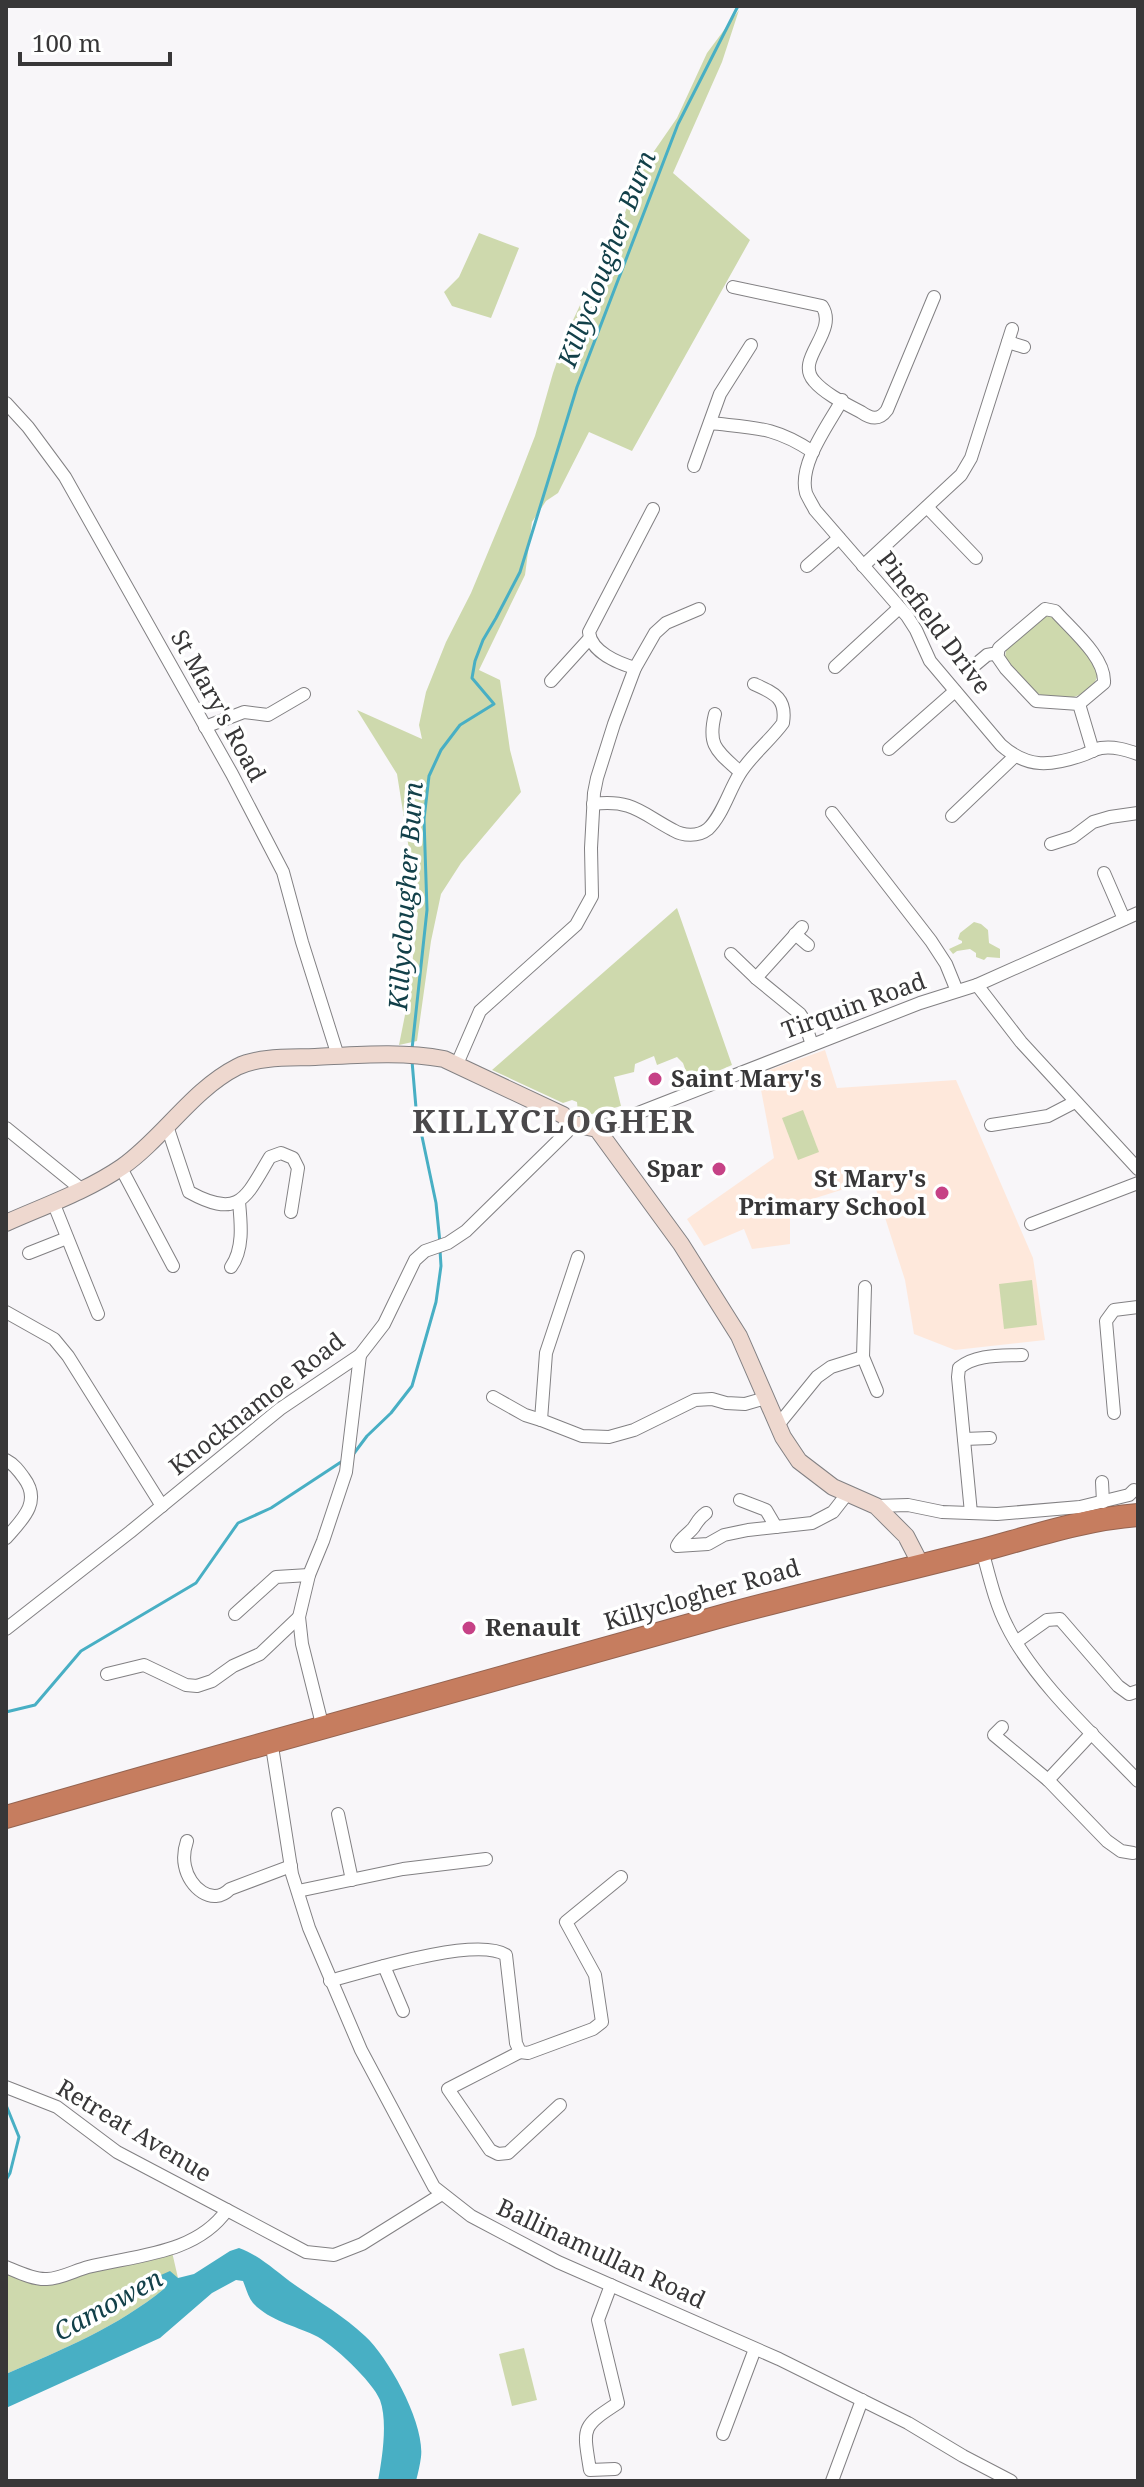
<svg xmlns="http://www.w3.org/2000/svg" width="1144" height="2487" font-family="'Noto Serif',serif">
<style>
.education{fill:#fee8db}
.green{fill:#ced9ad}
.water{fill:#48afc4}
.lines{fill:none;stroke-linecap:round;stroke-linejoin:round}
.stream{stroke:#48afc4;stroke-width:3}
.street-casing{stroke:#828083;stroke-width:14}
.secondary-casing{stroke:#828083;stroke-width:18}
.highway-casing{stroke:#946451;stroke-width:24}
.street{stroke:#fff;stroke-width:12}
.secondary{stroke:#eed8cf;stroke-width:16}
.highway{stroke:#c67d5f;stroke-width:22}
.poi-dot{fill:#c64286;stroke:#fff;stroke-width:3}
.labels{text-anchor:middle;stroke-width:7;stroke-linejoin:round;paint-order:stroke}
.street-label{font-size:24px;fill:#383738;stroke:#fff}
.poi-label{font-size:24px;font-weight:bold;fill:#383738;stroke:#fff;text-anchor:start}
.water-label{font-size:26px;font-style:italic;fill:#124049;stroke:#fff}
.district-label{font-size:32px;font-weight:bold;letter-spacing:2px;fill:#4a484a;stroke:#fff}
</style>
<rect width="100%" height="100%" fill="#f8f6f9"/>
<!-- education -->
<polygon class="education" points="825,1050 837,1088 956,1080 1033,1258 1045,1340 955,1350 914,1334 905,1280 873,1180 790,1206 790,1244 752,1249 744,1229 704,1246 687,1219 774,1158 758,1074"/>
<!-- green -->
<g class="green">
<polygon points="739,10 722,62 673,173 750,240 632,451 589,432 558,493 546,501 532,522 525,575 479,670 500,680 510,750 521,792 461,863 441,894 431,941 417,1041 399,1045 408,1000 418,913 415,908 414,881 397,774 357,710 422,739 419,725 426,692 446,642 471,593 516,485 535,436 553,373 567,333 604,254 620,227 639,173 677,118 707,53"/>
<polygon points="479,233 519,248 491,318 452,306 444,292 459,277"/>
<path d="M1052 615 1096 663C1106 690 1068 705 1046 697 1028 692 1017 671 1005 658L1006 650 1043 617Z"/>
<polygon points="677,908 732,1065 690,1083 683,1063 677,1057 657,1065 654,1056 635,1064 634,1072 614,1077 621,1106 592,1114 578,1112 577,1102 572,1100 563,1103 492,1070"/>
<polygon points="974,922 981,924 988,930 989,943 1000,949 1000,958 987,957 984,960 976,957 976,953 970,949 957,951 953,954 949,949 962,943 962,941 958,939 960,933"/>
<polygon points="803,1110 819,1152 798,1160 782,1118"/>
<polygon points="1032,1280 1037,1325 1004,1329 999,1284"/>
<path d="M172 2252 178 2278 161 2275 165 2288C118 2327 61 2350 6 2374V2273L49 2283Z"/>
<polygon points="524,2348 537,2400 512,2406 499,2354"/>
</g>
<!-- water -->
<path class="water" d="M239 2248C261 2256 276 2272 295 2285 319 2302 344 2316 365 2336 389 2358 425 2424 421 2457 420 2465 418 2473 416 2481H378C382 2459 388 2422 380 2400 373 2382 332 2343 314 2335 295 2326 268 2320 253 2303 248 2297 246 2288 243 2281L236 2280 212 2293 160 2338 6 2408V2374C61 2350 118 2327 165 2288L161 2275 170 2271 178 2278 194 2274 230 2251Z"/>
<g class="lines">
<!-- stream -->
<g class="stream">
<polyline points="412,1049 427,910 424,819 429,776 441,750 460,725 494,704 472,678 475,661 483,640 496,618 520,572 577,387 678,124 738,6"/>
<polyline points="412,1061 416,1108 436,1203 440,1243"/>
<polyline points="352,1456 367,1436 391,1413 412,1386 436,1302 441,1266 440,1250"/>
<polyline points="6,1712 35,1705 81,1651 196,1583 238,1523 271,1508 341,1462"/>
<polyline points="6,2105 19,2137 10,2173 6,2180"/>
</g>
<!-- street casing -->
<g class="street-casing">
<g id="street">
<path d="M733 287 822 306C839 332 794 359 814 381 825 394 846 404 861 412 871 419 879 421 887 410L934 297"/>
<polyline points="1008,342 1024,347"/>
<path d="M842 400C829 424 798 464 806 493 808 498 812 504 815 510L907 616 916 630 930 661 1001 745C1028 769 1051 766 1083 755 1089 753 1095 749 1101 748 1114 746 1126 750 1138 754"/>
<polyline points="6,403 28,427 65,477 232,774 283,872 302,942 338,1056"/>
<path d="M710 423C754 428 774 426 813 452"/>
<polyline points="694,466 720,394 751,345"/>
<polyline points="927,507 976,558"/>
<polyline points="807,566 839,538"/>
<polyline points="863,566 961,475 971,458 1012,329"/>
<polyline points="975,665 987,655 998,653"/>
<polyline points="835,667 899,608"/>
<path d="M635 668C618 663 591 652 589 632L653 509"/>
<polyline points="551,681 590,638"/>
<path d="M1079 704 1036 701 1006 669 997 656 999 648 1045 609 1055 611C1072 630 1106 658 1104 683L1079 704 1093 751"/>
<path d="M715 714C707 746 717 751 740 772"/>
<polyline points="205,727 244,712 268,715 304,694"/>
<polyline points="889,749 955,691"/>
<path d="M593 804C632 799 641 813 673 830 683 836 698 837 708 829 722 816 729 791 739 775 750 756 770 741 783 723 787 698 774 693 754 684"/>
<polyline points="832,813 931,941 946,964 957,991"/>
<polyline points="952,816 1014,757"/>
<polyline points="1051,844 1073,837 1093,822 1110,817 1138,813"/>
<polyline points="1104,873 1124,919"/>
<polyline points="795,934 808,945"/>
<polyline points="731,954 756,978 800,1014 804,1020 812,1045"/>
<polyline points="756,978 802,927"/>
<polyline points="977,985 1021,1042 1138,1169"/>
<polyline points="457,1064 480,1011 576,925 592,896 591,848 594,793 597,778 614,724 635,668 655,633 666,623 699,609"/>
<polyline points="991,1125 1048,1116 1075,1102"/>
<path d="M167 1126 189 1192C240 1220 246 1197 270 1157L281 1153 293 1158 298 1168 291 1212"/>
<polyline points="6,1128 81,1189"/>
<polyline points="597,1129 920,1003 977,985 1138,913"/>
<polyline points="121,1168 173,1266"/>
<polyline points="53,1202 98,1314"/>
<polyline points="1031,1224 1138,1183"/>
<polyline points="29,1253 67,1238"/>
<polyline points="578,1257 546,1353 541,1420 582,1436 609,1437 634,1430 695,1400 712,1399 726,1403 745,1404 766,1398"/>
<path d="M231 1267C244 1249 241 1223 239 1202"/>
<polyline points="865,1287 863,1357 877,1391"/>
<polyline points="6,1312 54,1339 68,1356 162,1506"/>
<polyline points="493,1397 525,1415 541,1420"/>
<polyline points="1114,1413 1106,1321 1114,1310 1138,1307"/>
<polyline points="778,1425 817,1377 831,1367 863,1357"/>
<polyline points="964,1439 990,1438"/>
<path d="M6 1460C14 1464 19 1471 24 1478 42 1502 22 1520 6 1538"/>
<polyline points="1102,1482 1103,1502"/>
<polyline points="740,1500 766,1510 776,1527"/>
<polyline points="876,1506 908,1505 942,1512 997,1514 1080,1507 1129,1495 1134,1490"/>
<path d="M706 1513C699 1518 698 1521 694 1527 689 1534 681 1537 677 1546L708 1544 724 1535 748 1530 812 1523 833 1512 847 1494"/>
<path d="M971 1513 958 1377 959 1368C976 1354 1001 1356 1022 1355"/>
<path d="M982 1550C989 1575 995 1603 1007 1626 1034 1681 1095 1736 1138 1781"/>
<polyline points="235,1614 276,1577 309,1575"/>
<polyline points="6,1629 130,1532 280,1409 360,1355 384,1324 415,1260 425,1251 448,1243 466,1231 567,1132 570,1123"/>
<polyline points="1016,1642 1047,1620 1060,1619 1118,1686 1129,1694 1138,1691"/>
<polyline points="107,1674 144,1665 186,1685 197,1686 212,1681 233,1666 260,1654 299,1617"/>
<polyline points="1002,1727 994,1735 1048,1780"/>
<polyline points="321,1728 320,1716 302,1644 299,1617 309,1575 323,1541 346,1472 360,1355"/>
<polyline points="1092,1733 1048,1780 1107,1841 1121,1851 1133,1853"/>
<polyline points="271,1740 292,1874 309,1928 361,2050 434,2187 471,2216 558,2262 779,2359 908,2423 963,2456 1011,2481"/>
<polyline points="338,1814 352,1880"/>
<path d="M187 1841C184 1850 183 1857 185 1866 189 1887 212 1907 230 1889L291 1866"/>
<polyline points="298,1891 403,1869 486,1859"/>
<polyline points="384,1966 403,2011"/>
<path d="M330 1981C366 1971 476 1936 506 1955L516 2043 520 2052 528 2053 593 2029 602 2022 595 1975 566 1922 621 1877"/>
<polyline points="520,2052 448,2089 490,2150 498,2154 508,2153 560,2105"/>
<path d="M6 2087 57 2107 117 2152 227 2210C196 2254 137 2255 88 2267 76 2270 60 2279 47 2279 34 2280 18 2272 6 2267"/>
<polyline points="227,2210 306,2252 334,2255 362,2244 442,2194"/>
<path d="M611 2285 598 2320 618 2403C581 2427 583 2427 590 2470L615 2469"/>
<polyline points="723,2434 755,2349"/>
<polyline points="832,2481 862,2400"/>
</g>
</g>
<!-- secondary casing -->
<g class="secondary-casing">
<path id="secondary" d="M6 1223C44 1206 87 1191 122 1167 163 1138 192 1090 237 1067 259 1056 291 1058 315 1057 358 1055 401 1051 444 1059L563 1115 570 1123 597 1129 681 1244 739 1336 783 1437 799 1461 833 1487 876 1506 906 1536 921 1565"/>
</g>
<!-- highway casing -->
<g class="highway-casing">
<path id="highway" d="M6 1817C244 1748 483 1683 722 1616 807 1593 893 1573 979 1551 1031 1537 1084 1519 1138 1515"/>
</g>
<!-- street -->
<use href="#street" class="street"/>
<!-- secondary -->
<use href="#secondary" class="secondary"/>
<!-- highway -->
<use href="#highway" class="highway"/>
</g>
<!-- markers -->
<g class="poi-dot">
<circle cx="655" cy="1079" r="8"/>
<circle cx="719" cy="1169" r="8"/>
<circle cx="942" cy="1193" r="8"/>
<circle cx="469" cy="1628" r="8"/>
</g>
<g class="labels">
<!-- street labels -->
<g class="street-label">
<text transform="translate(934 623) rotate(53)" y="8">Pinefield Drive</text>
<text transform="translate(218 706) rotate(61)" y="8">St Mary's Road</text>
<text transform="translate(854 1006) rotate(-20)" y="8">Tirquin Road</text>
<text transform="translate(257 1404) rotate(-38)" y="8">Knocknamoe Road</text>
<text transform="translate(702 1595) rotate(-16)" y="8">Killyclogher Road</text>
<text transform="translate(134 2131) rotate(31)" y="8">Retreat Avenue</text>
<text transform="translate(601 2254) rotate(25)" y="8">Ballinamullan Road</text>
</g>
<!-- poi labels -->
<g class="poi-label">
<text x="671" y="1087">Saint Mary's</text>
<text x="703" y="1177" text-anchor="end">Spar</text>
<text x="926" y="1187" text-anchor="end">St Mary's<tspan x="926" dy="28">Primary School</tspan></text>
<text x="485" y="1636">Renault</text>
</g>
<!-- water labels -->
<g class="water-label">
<text transform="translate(607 259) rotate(-69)" y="9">Killyclougher Burn</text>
<text transform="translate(406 896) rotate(-86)" y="9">Killyclougher Burn</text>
<text transform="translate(108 2305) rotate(-29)" y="9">Camowen</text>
</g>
<!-- district labels -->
<g class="district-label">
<text x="554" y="1133">KILLYCLOGHER</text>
</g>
</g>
<!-- border -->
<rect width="1144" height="2487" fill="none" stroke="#383738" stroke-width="16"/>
<!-- scale -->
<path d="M20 52v12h150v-12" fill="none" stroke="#383738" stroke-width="4"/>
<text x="32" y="52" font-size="24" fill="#383738" stroke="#ffffff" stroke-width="6" paint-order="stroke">100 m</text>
</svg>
